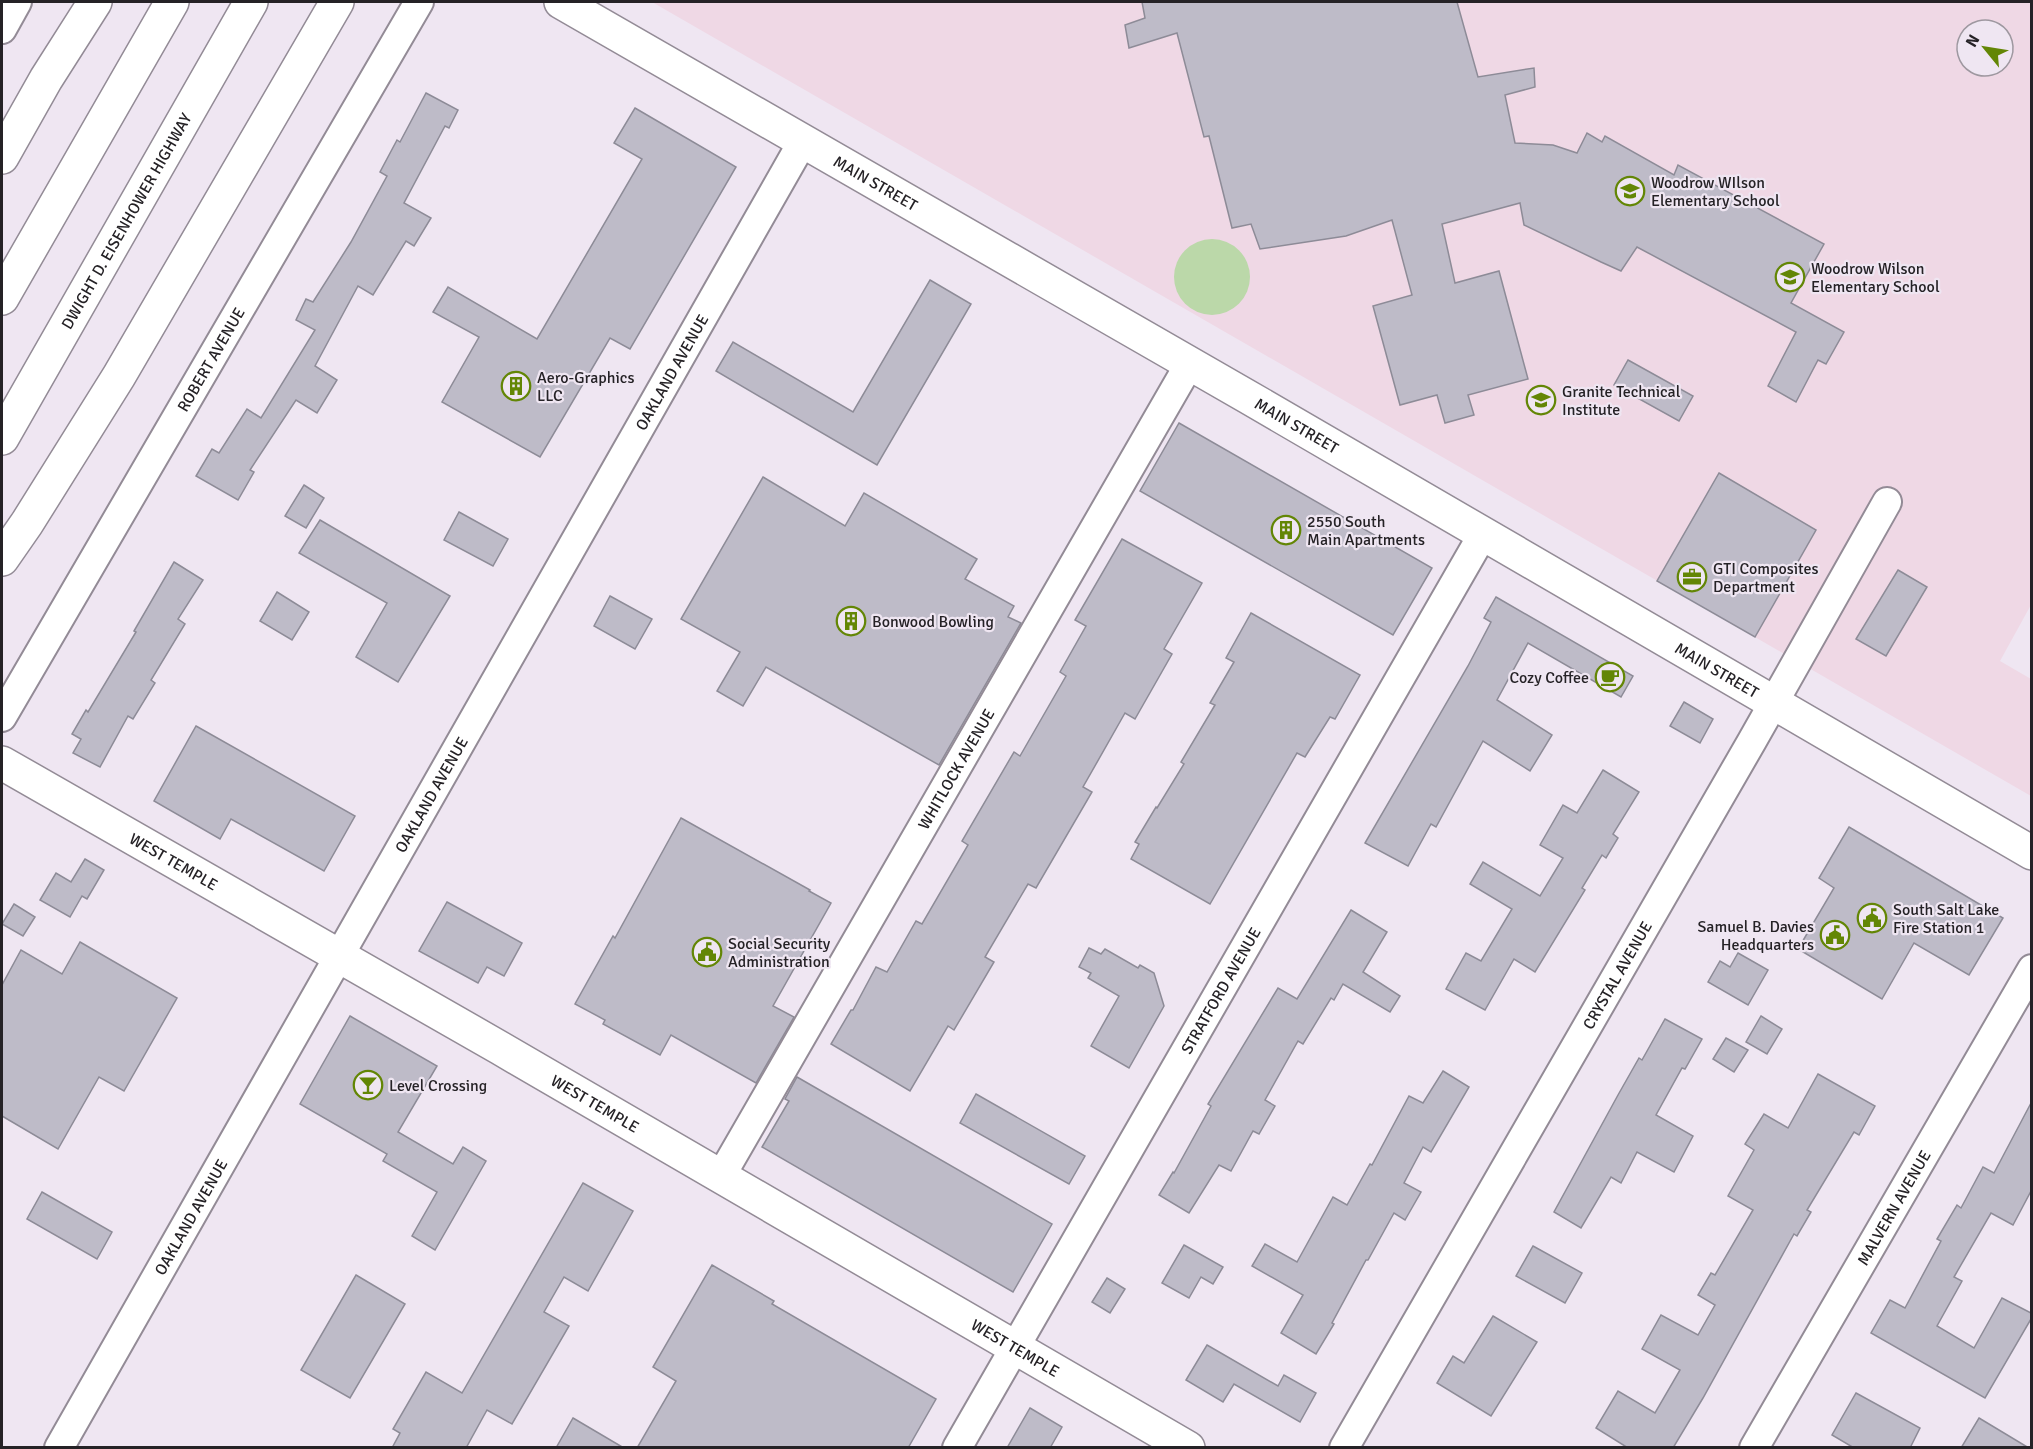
<svg xmlns="http://www.w3.org/2000/svg" width="2033" height="1449" font-family="Signika,sans-serif">
<style>
.education{fill:#efd8e5;fill-rule:evenodd}
.green{fill:#bbd8a9}
.building{fill:#bebbc8;stroke:#8d8b97;stroke-width:1.5}
.lines{fill:none;stroke-linecap:round;stroke-linejoin:round}
.street-casing{stroke:#938b96;stroke-width:32}
.secondary-casing{stroke:#938b96;stroke-width:36}
.highway-casing{stroke:#938b96;stroke-width:36}
.street{stroke:#fff;stroke-width:28}
.secondary{stroke:#fff;stroke-width:33}
.highway{stroke:#fff;stroke-width:33}
.labels{text-anchor:middle;stroke-width:4.5;stroke-linejoin:round;paint-order:stroke}
.poi-label{font-size:16px;fill:#252226;stroke:#efe6f2;text-anchor:start}
.street-label{font-size:16px;fill:#252226;stroke:#efe6f2}
</style>
<rect width="100%" height="100%" fill="#efe6f2"/>
<!-- education -->
<path class="education" d="M652 2H2031L2032 603 2000 661 2031 679V796ZM1967 30H2003V66H1967Z"/>
<!-- green -->
<circle class="green" cx="1212" cy="277" r="38"/>
<!-- building -->
<g class="building">
<polygon points="1142,2 1457,2 1478,77 1534,68 1535,87 1505,95 1515,143 1553,145 1577,153 1587,133 1602,142 1605,136 1674,175 1678,165 1824,244 1791,303 1844,332 1826,364 1818,360 1796,402 1768,386 1796,332 1637,247 1621,271 1601,262 1524,225 1520,203 1442,224 1455,283 1499,271 1528,379 1468,395 1474,415 1445,423 1437,395 1400,405 1373,306 1412,295 1392,220 1346,236 1260,249 1251,224 1232,228 1209,136 1204,137 1177,33 1129,48 1125,25 1145,18"/>
<polygon points="426,93 458,110 449,128 445,126 404,203 431,218 414,246 406,241 373,295 358,286 315,366 337,380 317,413 296,400 250,470 254,472 238,500 196,476 212,449 219,453 247,409 261,418 315,330 296,320 306,299 313,302 351,242 387,176 380,172 397,140 400,142"/>
<polygon points="635,108 736,167 630,349 610,338 540,457 442,402 479,337 433,312 448,287 537,339 642,159 614,143"/>
<polygon points="930,280 971,304 877,465 716,371 733,342 853,412"/>
<polygon points="1628,360 1693,396 1679,421 1614,385"/>
<polygon points="1179,423 1432,568 1393,635 1140,491"/>
<polygon points="1719,473 1816,530 1755,637 1657,581"/>
<polygon points="763,477 845,526 864,493 977,559 965,579 1014,606 1008,617 1021,623 939,765 766,667 743,706 717,691 740,652 681,619"/>
<polygon points="304,485 324,498 306,528 285,516"/>
<polygon points="459,512 508,539 493,566 444,540"/>
<polygon points="320,520 450,596 398,682 356,657 387,603 299,553"/>
<polygon points="1122,539 1202,583 1164,649 1172,654 1135,719 1125,713 1083,787 1092,792 1036,888 1028,884 985,957 994,962 954,1030 948,1026 910,1091 831,1044 851,1010 853,1010 876,967 887,972 916,921 922,924 968,845 962,841 1014,752 1020,756 1066,676 1060,672 1086,626 1075,620"/>
<polygon points="174,562 203,580 178,619 185,624 151,680 155,683 133,719 128,716 100,767 73,753 81,739 72,734 86,710 88,712 136,632 134,631"/>
<polygon points="1898,570 1927,587 1886,656 1856,639"/>
<polygon points="277,592 309,612 292,640 260,621"/>
<polygon points="610,596 652,619 635,649 594,626"/>
<polygon points="1496,597 1633,676 1621,697 1528,643 1497,700 1552,735 1530,771 1483,741 1436,827 1431,824 1408,866 1365,843 1468,666 1491,622 1484,618"/>
<polygon points="1251,613 1360,675 1335,719 1330,717 1305,757 1297,753 1210,904 1131,859 1139,844 1135,842 1156,807 1157,808 1184,764 1181,762 1215,705 1210,703 1234,662 1226,658"/>
<polygon points="1684,702 1713,719 1700,743 1670,726"/>
<polygon points="196,726 355,816 324,871 231,819 220,839 154,801"/>
<polygon points="1603,770 1639,792 1613,834 1618,838 1606,858 1602,855 1582,888 1585,890 1535,972 1514,959 1485,1010 1446,989 1466,953 1481,961 1512,909 1470,884 1483,862 1540,896 1563,858 1540,845 1563,805 1577,813"/>
<polygon points="681,818 810,890 809,891 831,903 773,1006 794,1017 756,1083 671,1035 660,1055 603,1024 605,1020 575,1004 613,936 615,938"/>
<polygon points="1849,827 2003,918 1969,975 1914,943 1882,999 1798,949 1834,888 1819,878"/>
<polygon points="85,859 104,870 87,899 82,896 70,917 40,900 56,873 71,882"/>
<polygon points="447,902 522,943 504,976 487,967 478,983 419,951"/>
<polygon points="14,904 35,917 23,936 2,924"/>
<polygon points="1351,910 1387,932 1363,972 1400,996 1390,1012 1343,984 1334,1000 1331,998 1303,1044 1298,1041 1265,1100 1275,1106 1259,1134 1253,1131 1231,1171 1219,1165 1189,1213 1159,1195 1173,1172 1174,1173 1211,1106 1208,1104 1278,988 1297,999"/>
<polygon points="80,942 177,998 124,1091 99,1077 58,1149 2,1116 2,985 21,950 62,974"/>
<polygon points="1089,948 1101,954 1105,949 1138,968 1140,965 1154,973 1164,1006 1129,1068 1091,1046 1119,996 1088,978 1091,973 1079,967"/>
<polygon points="1738,953 1768,970 1748,1005 1708,982 1720,961 1730,967"/>
<polygon points="350,1016 437,1066 398,1132 453,1164 463,1147 486,1161 435,1250 412,1236 437,1192 383,1161 387,1154 300,1104"/>
<polygon points="1761,1016 1782,1029 1767,1054 1746,1042"/>
<polygon points="1665,1019 1702,1039 1685,1069 1682,1068 1656,1115 1693,1136 1674,1172 1637,1152 1621,1183 1611,1177 1581,1228 1554,1212 1618,1095 1639,1058 1642,1060"/>
<polygon points="1726,1038 1748,1050 1734,1072 1713,1059"/>
<polygon points="1443,1071 1469,1087 1431,1152 1423,1147 1404,1183 1421,1192 1405,1220 1394,1213 1368,1260 1366,1260 1332,1323 1334,1324 1316,1354 1281,1333 1303,1295 1252,1266 1265,1244 1297,1262 1333,1197 1347,1205 1370,1164 1372,1165 1409,1096 1423,1103"/>
<polygon points="1818,1074 1875,1106 1859,1135 1854,1132 1807,1210 1811,1212 1797,1236 1794,1234 1703,1398 1673,1448 1628,1448 1596,1428 1618,1391 1655,1413 1680,1370 1642,1349 1661,1315 1698,1335 1715,1305 1698,1295 1711,1273 1715,1275 1753,1210 1728,1196 1754,1150 1745,1144 1764,1114 1788,1128"/>
<polygon points="797,1077 1052,1224 1013,1292 762,1147 789,1101 785,1099"/>
<polygon points="976,1094 1085,1156 1069,1184 960,1123"/>
<polygon points="2031,1103 2031,1191 2013,1225 1991,1213 1954,1277 1962,1281 1937,1326 1974,1348 2002,1298 2031,1313 2031,1319 1985,1398 1871,1333 1890,1300 1905,1308 1941,1241 1937,1239 1957,1205 1961,1208 1983,1167 1994,1173"/>
<polygon points="583,1183 633,1211 588,1291 564,1277 544,1312 569,1326 512,1424 487,1410 466,1448 392,1448 400,1433 393,1429 426,1372 462,1393"/>
<polygon points="42,1192 112,1232 97,1259 27,1219"/>
<polygon points="1184,1245 1223,1267 1213,1284 1201,1277 1189,1298 1162,1283"/>
<polygon points="1533,1246 1582,1273 1565,1303 1516,1276"/>
<polygon points="712,1265 774,1301 772,1304 936,1399 908,1448 637,1448 676,1381 653,1367"/>
<polygon points="356,1275 405,1304 350,1398 301,1370"/>
<polygon points="1107,1278 1125,1289 1110,1313 1092,1302"/>
<polygon points="1493,1316 1537,1342 1491,1416 1437,1383 1453,1356 1464,1363"/>
<polygon points="1207,1345 1278,1386 1284,1375 1316,1393 1300,1422 1234,1384 1223,1402 1186,1380"/>
<polygon points="1856,1393 1920,1428 1910,1448 1854,1448 1832,1435"/>
<polygon points="1030,1408 1062,1427 1050,1448 1007,1448"/>
<polygon points="573,1418 624,1448 556,1448"/>
<polygon points="1979,1418 2029,1448 1961,1448"/>
</g>
<g class="lines">
<!-- street casing -->
<g class="street-casing">
<g id="street">
<polyline points="2,29 17,2"/>
<path id="s1" d="M2 717 419 2"/>
<path id="s2" d="M721 1176 1190 363"/>
<path id="s3" d="M59 1448 803 141"/>
<path id="s4" d="M957 1448 1483 534"/>
<path id="s5" d="M1344 1448 1752 741 1887 502"/>
<path id="s6" d="M1754 1448 2032 969"/>
</g>
</g>
<!-- secondary casing -->
<g class="secondary-casing">
<g id="secondary">
<path id="s7" d="M561 2 1248 397 2032 853"/>
<path id="s8" d="M2 763 500 1048 1188 1448"/>
</g>
</g>
<!-- highway casing -->
<g class="highway-casing">
<g id="highway">
<polyline points="2,157 46,79 95,2"/>
<polyline points="2,298 172,2"/>
<path id="s9" d="M2 438 251 2"/>
<polyline points="2,559 27,523 119,376 337,2"/>
</g>
</g>
<!-- street -->
<use href="#street" class="street"/>
<!-- secondary -->
<use href="#secondary" class="secondary"/>
<!-- highway -->
<use href="#highway" class="highway"/>
</g>
<!-- icons -->
<defs>
<g id="school-ring" transform="scale(1.5)"><circle r="9.5" fill="#efe6f2" stroke="#638605" stroke-width="1.5"/><path d="M0-5L7-2L0 1L-7-2ZM-4 1L0 2.5L4 1V4Q0 6-4 4Z" fill="#638605"/></g>
<g id="building-ring" transform="scale(1.5)"><circle r="9.5" fill="#efe6f2" stroke="#638605" stroke-width="1.5"/><path d="M-4-6H4V6H1V3H-1V6H-4ZM-2.5-4.3h1.7v1.8h-1.7ZM.8-4.3h1.7v1.8H.8ZM-2.5-1h1.7V.8h-1.7ZM.8-1h1.7V.8H.8Z" fill="#638605"/></g>
<g id="office-ring" transform="scale(1.5)"><circle r="9.5" fill="#efe6f2" stroke="#638605" stroke-width="1.5"/><path d="M-6-3h4V-5.5h4V-3h4V5H-6ZM-1-4.5V-3h2v-1.5ZM-6 0V1H6V0Z" fill="#638605"/></g>
<g id="cafe-ring" transform="scale(1.5)"><circle r="9.5" fill="#efe6f2" stroke="#638605" stroke-width="1.5"/><path d="M-5.5-4.5H6V0H3Q3 3.5 0 3.5H-2.5Q-5.5 3.5-5.5 0ZM3-3.2v2h1.7v-2ZM-6 4.5H4V6H-6Z" fill="#638605"/></g>
<g id="civic-ring" transform="scale(1.5)"><circle r="9.5" fill="#efe6f2" stroke="#638605" stroke-width="1.5"/><path d="M-.6-6.5H3V-4.5H.6V-3L4-1V1h2V6H-6V1h2V-1L-.6-3ZM-1.2 2.5V6h2.4V2.5Z" fill="#638605"/></g>
<g id="bar-ring" transform="scale(1.5)"><circle r="9.5" fill="#efe6f2" stroke="#638605" stroke-width="1.5"/><path d="M-6-5H6L.8 .8V4.5H3.5V6h-7V4.5H-.8V.8Z" fill="#638605"/></g>
</defs>
<g fill-rule="evenodd">
<use href="#school-ring" x="1630" y="191"/>
<use href="#school-ring" x="1790" y="277"/>
<use href="#building-ring" x="516" y="386"/>
<use href="#school-ring" x="1541" y="400"/>
<use href="#building-ring" x="1286" y="530"/>
<use href="#office-ring" x="1692" y="577"/>
<use href="#building-ring" x="851" y="621"/>
<use href="#cafe-ring" x="1610" y="677"/>
<use href="#civic-ring" x="1872" y="918"/>
<use href="#civic-ring" x="1835" y="935"/>
<use href="#civic-ring" x="707" y="952"/>
<use href="#bar-ring" x="368" y="1085"/>
</g>
<g class="labels">
<!-- poi labels -->
<g class="poi-label">
<text x="1651" y="188">Woodrow WIlson<tspan x="1651" dy="18">Elementary School</tspan></text>
<text x="1811" y="274">Woodrow Wilson<tspan x="1811" dy="18">Elementary School</tspan></text>
<text x="537" y="383">Aero-Graphics<tspan x="537" dy="18">LLC</tspan></text>
<text x="1562" y="397">Granite Technical<tspan x="1562" dy="18">Institute</tspan></text>
<text x="1307" y="527">2550 South<tspan x="1307" dy="18">Main Apartments</tspan></text>
<text x="1713" y="574">GTI Composites<tspan x="1713" dy="18">Department</tspan></text>
<text x="872" y="627">Bonwood Bowling</text>
<text x="1589" y="683" text-anchor="end">Cozy Coffee</text>
<text x="1893" y="915">South Salt Lake<tspan x="1893" dy="18">Fire Station 1</tspan></text>
<text x="1814" y="932" text-anchor="end">Samuel B. Davies<tspan x="1814" dy="18">Headquarters</tspan></text>
<text x="728" y="949">Social Security<tspan x="728" dy="18">Administration</tspan></text>
<text x="389" y="1091">Level Crossing</text>
</g>
<!-- street labels -->
<g class="street-label">
<text dy="6" stroke="none"><textPath href="#s7" startOffset="363">MAIN STREET</textPath></text>
<text dy="6" stroke="none"><textPath href="#s9" startOffset="250">DWIGHT D. EISENHOWER HIGHWAY</textPath></text>
<text dy="6" stroke="none"><textPath href="#s1" startOffset="414">ROBERT AVENUE</textPath></text>
<text dy="6" stroke="none"><textPath href="#s3" startOffset="1238">OAKLAND AVENUE</textPath></text>
<text dy="6" stroke="none"><textPath href="#s7" startOffset="849">MAIN STREET</textPath></text>
<text dy="6" stroke="none"><textPath href="#s7" startOffset="1335">MAIN STREET</textPath></text>
<text dy="6" stroke="none"><textPath href="#s2" startOffset="470">WHITLOCK AVENUE</textPath></text>
<text dy="6" stroke="none"><textPath href="#s3" startOffset="752">OAKLAND AVENUE</textPath></text>
<text dy="6" stroke="none"><textPath href="#s8" startOffset="198">WEST TEMPLE</textPath></text>
<text dy="6" stroke="none"><textPath href="#s5" startOffset="546">CRYSTAL AVENUE</textPath></text>
<text dy="6" stroke="none"><textPath href="#s4" startOffset="528">STRATFORD AVENUE</textPath></text>
<text dy="6" stroke="none"><textPath href="#s8" startOffset="684">WEST TEMPLE</textPath></text>
<text dy="6" stroke="none"><textPath href="#s6" startOffset="278">MALVERN AVENUE</textPath></text>
<text dy="6" stroke="none"><textPath href="#s3" startOffset="266">OAKLAND AVENUE</textPath></text>
<text dy="6" stroke="none"><textPath href="#s8" startOffset="1170">WEST TEMPLE</textPath></text>
</g>
</g>
<!-- border -->
<rect width="2033" height="1449" fill="none" stroke="#252226" stroke-width="6"/>
<!-- north arrow -->
<g transform="translate(1985 48) rotate(300)"><circle r="28" fill="#efe6f2" stroke="#9e98a0" stroke-width="1.5"/>
<path d="M0-4.5L10 22L0 15L-10 22Z" fill="#638605"/>
<text y="-9" font-size="16" font-weight="bold" text-anchor="middle" fill="#252226">N</text>
</g>
</svg>
